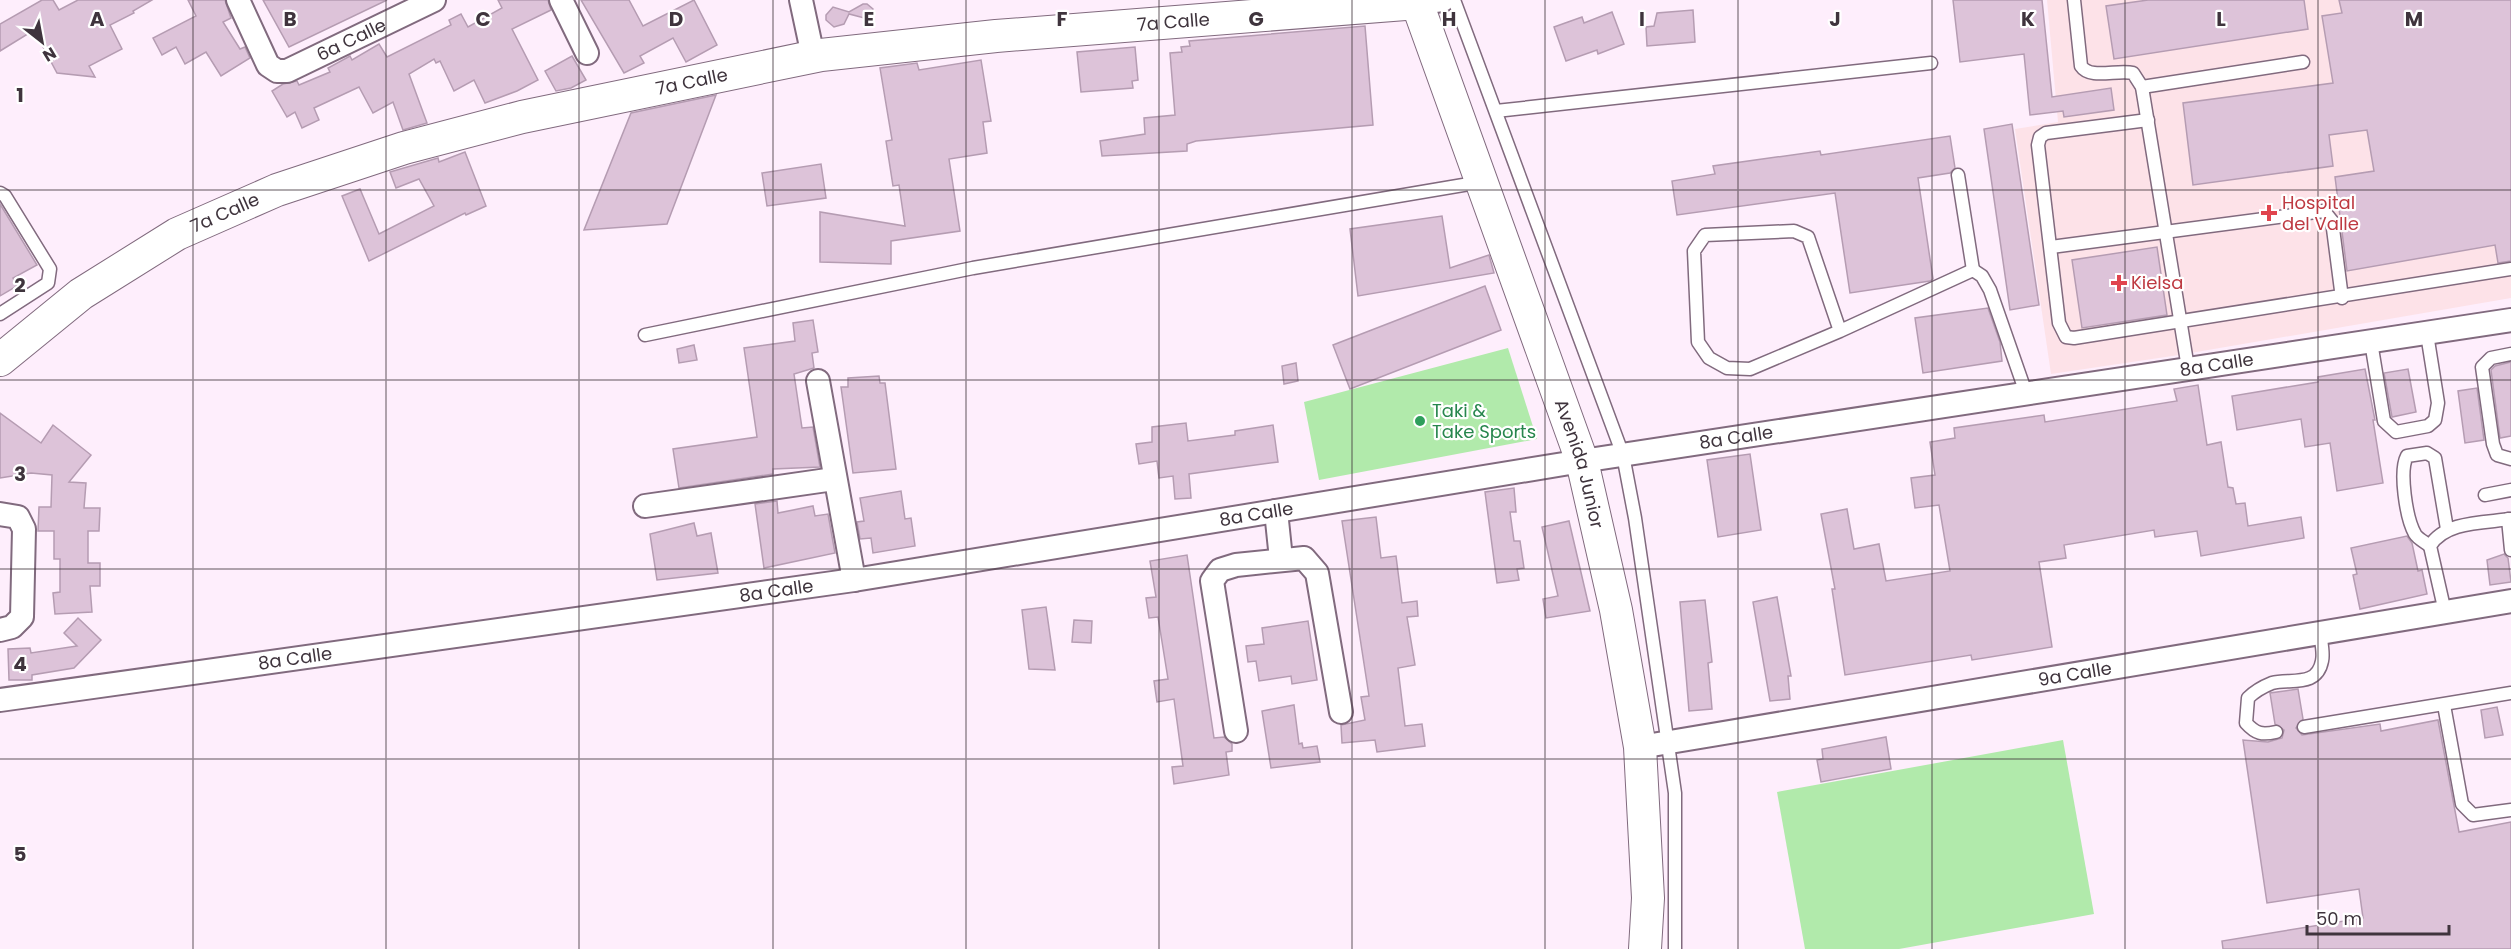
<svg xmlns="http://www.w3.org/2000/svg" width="2511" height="949" font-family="Poppins,sans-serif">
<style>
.medical{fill:#fde2e8}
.green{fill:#b1eaab}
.building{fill:#ddc3d9;stroke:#b59cb2;stroke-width:1.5}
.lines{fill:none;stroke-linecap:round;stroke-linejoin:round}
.lane-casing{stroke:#816a7e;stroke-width:15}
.street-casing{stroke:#816a7e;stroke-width:26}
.secondary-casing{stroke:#816a7e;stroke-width:34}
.lane{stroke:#fff;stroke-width:12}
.street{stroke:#fff;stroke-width:22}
.secondary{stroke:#fff;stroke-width:32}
.grid{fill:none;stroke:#3f343d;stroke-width:1.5;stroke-opacity:0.55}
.health-dot{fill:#e0444e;stroke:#fff;stroke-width:2}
.leisure-dot{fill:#2e9e5b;stroke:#fff;stroke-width:2}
.labels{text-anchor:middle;stroke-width:4.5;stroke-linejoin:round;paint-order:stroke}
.street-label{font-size:18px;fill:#3f343d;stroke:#fff}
.health-label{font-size:18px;fill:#be3a42;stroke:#fff;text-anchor:start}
.leisure-label{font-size:18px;fill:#27864d;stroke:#fff;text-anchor:start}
.grid-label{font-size:20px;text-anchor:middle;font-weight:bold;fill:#3f343d;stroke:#fff;stroke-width:4.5;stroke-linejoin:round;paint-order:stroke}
</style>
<rect width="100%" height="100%" fill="#feeefc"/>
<!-- medical -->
<polygon class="medical" points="2047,0 2511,0 2511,298 2179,355 2051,374 2015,129 2058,122"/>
<!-- green -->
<g class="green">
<polygon points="1508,348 1537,439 1319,480 1304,402"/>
<polygon points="2063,740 2094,914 1899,949 1805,949 1777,792"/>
</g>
<!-- building -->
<g class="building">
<polygon points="42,0 53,0 59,10 78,0 152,0 133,11 134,13 110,25 122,49 89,66 95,77 57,73 34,30 0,51 0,24"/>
<polygon points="188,0 225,0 231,18 223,22 240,49 245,47 250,58 221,76 206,52 185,64 176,47 162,55 153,38 196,16"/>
<polygon points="263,0 387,0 289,47"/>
<polygon points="498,0 548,0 551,10 512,29 538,80 517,91 485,103 474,80 454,91 440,61 436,63 434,59 409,74 427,123 403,130 393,102 373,113 359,87 314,108 319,120 302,128 295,112 287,117 272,91 283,84 297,81 299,85 330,72 328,68 350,56 352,60 379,44 387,57 451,25 449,20 461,14 468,27 502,8"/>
<polygon points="581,0 629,0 643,26 694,0 717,45 686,62 673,38 640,56 644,63 624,73"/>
<polygon points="1953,0 2042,0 2052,97 2111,88 2114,110 2064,117 2063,111 2030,115 2024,54 1960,62"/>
<polygon points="2148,0 2304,0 2308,29 2114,59 2106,6"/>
<polygon points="2339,0 2511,0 2511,261 2498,263 2495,245 2347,271 2335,177 2374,171 2367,130 2329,135 2333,166 2193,185 2183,103 2333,83 2322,16 2342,13"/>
<polygon points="863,4 867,4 873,9 871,17 868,19 849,14 844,24 834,27 826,20 826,15 833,7 849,12"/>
<polygon points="1693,10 1695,42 1647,46 1646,27 1654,26 1657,13"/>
<polygon points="1612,12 1624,44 1598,54 1597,50 1566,61 1554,27 1582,17 1584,23"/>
<polygon points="1365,26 1373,125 1196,141 1187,144 1187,151 1102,156 1100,141 1145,134 1144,118 1175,115 1170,53 1182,52 1181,47 1190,46 1189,41"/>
<polygon points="1135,47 1138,80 1132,81 1133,88 1081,92 1077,52"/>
<polygon points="572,56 586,80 571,88 556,91 545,71"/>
<polygon points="981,60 991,121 983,122 987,153 949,159 960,231 891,241 891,264 820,262 820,212 905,226 899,185 893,186 886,141 892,140 880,68 917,63 919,70"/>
<polygon points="716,95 667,224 584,230 631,113"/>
<polygon points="2012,124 2039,305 2010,310 1984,129"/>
<polygon points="1950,136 1955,168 1950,173 1918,178 1933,279 1930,281 1850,293 1835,193 1677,215 1672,181 1715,174 1713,166 1820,151 1821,155"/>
<polygon points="465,152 486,206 466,215 465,213 369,261 342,196 360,189 379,234 434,206 419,179 396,188 390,172 438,158 439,162"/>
<polygon points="821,164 826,198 767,206 762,173"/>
<polygon points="0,204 37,265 13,278 17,286 0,296"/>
<polygon points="1442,216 1450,268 1489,255 1494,273 1358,296 1350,229"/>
<polygon points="2157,247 2167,315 2082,328 2072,260"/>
<polygon points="1485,286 1501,330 1350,389 1333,345"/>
<polygon points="1988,308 2000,342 2002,361 1923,373 1915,318"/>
<polygon points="813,320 818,352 812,353 814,368 794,374 802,428 813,427 820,467 773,469 773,474 679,488 673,449 757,437 744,348 795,341 793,323"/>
<polygon points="694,345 697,360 679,363 677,349"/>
<polygon points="2511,362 2511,436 2500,438 2491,370 2495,366"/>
<polygon points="1296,363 1298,381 1284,384 1282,366"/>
<polygon points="2365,369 2375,420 2373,420 2383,483 2337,491 2330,443 2305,447 2301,419 2237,430 2232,396 2318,382 2318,377"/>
<polygon points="2408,369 2416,412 2392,417 2384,373"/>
<polygon points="879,376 880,383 885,383 896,469 853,473 841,387 848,387 848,378"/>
<polygon points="2198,385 2207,445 2221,442 2228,487 2233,488 2236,504 2245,503 2248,526 2301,517 2304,538 2201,556 2197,531 2155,537 2154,530 2064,545 2066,558 2039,562 2052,647 1972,660 1971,655 1845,675 1832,589 1835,589 1821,514 1847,509 1854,549 1879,544 1886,581 1950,571 1939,505 1915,508 1911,478 1935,475 1930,442 1955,438 1954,428 2044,415 2045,422 2177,401 2174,389"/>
<polygon points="2477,388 2484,440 2465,443 2458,391"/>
<polygon points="0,413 41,443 53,425 91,455 69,482 86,483 84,508 100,508 99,531 88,531 88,563 100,563 100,586 90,586 92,612 55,614 53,593 60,592 60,559 54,559 54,531 38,531 39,507 51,507 52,475 31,473 0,478"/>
<polygon points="1186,423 1188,441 1235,435 1235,431 1273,425 1278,462 1189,474 1191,498 1175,499 1173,476 1159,478 1157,461 1139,464 1136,444 1152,442 1152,427"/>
<polygon points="1750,454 1761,530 1718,537 1707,460"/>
<polygon points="1514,488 1516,512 1510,512 1514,541 1520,541 1524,568 1517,569 1519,580 1497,583 1485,492"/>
<polygon points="901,491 905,519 911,518 915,546 873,553 871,538 860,539 857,522 864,521 860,498"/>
<polygon points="777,501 778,513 813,506 815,516 828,514 835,553 764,568 755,504"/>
<polygon points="1376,517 1381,558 1396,556 1402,603 1417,601 1418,616 1407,617 1415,665 1398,668 1405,726 1422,724 1425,746 1377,752 1375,740 1342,743 1341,725 1365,720 1361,697 1369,696 1342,521"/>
<polygon points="1569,521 1590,611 1546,618 1543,599 1558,596 1542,527"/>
<polygon points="694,523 697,536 711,533 718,573 657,580 650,534"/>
<polygon points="2407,536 2412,543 2418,571 2422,570 2427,594 2360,609 2353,575 2357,574 2351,548"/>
<polygon points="2504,554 2508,558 2511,582 2490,585 2487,560"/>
<polygon points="1187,555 1214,738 1224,737 1232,744 1232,751 1226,752 1229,775 1174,784 1172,767 1183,766 1174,699 1157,702 1154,681 1168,679 1158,617 1149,618 1146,598 1156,597 1150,561"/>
<polygon points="1777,597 1791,676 1788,676 1790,699 1770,701 1753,602"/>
<polygon points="1705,600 1712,662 1708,663 1712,709 1689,711 1680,602"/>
<polygon points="1046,607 1055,670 1029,669 1022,610"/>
<polygon points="78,618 101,640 74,668 32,675 32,680 9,680 8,649 30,648 31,653 77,646 64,633"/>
<polygon points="1074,620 1092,621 1091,643 1072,642"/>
<polygon points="1308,621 1317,680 1292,684 1291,676 1259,681 1256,661 1248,662 1246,646 1264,644 1262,628"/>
<polygon points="2298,689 2303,719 2296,728 2302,735 2380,724 2381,731 2438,720 2459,832 2511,822 2511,949 2223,949 2222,941 2363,918 2359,889 2267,903 2243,740 2268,742 2282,738 2284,730 2275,724 2270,693"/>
<polygon points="1294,705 1299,744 1302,743 1303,748 1317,746 1320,762 1271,768 1262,711"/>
<polygon points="2497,707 2503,735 2485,738 2481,710"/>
<polygon points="1886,737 1891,769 1821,782 1817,760 1823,759 1822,749"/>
</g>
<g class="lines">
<!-- lane casing -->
<g class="lane-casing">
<g id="lane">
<polyline points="1454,0 1623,455 1635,518 1675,793 1675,949"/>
<path d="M2074 0 2081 66C2090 80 2118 69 2133 73L2142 87 2188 368"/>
<polyline points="2142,87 2303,62"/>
<polyline points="1496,111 1931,63"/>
<polyline points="2148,120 2046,133 2040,137 2038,145 2059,323 2066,337 2074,338 2511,269"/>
<polyline points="1958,175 1973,270"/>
<polyline points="0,193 5,196 50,269 48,283 0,314"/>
<polyline points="2051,247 2324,211 2332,221 2342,298"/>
<polyline points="1840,331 1750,369 1727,368 1709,358 1698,342 1694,251 1705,235 1794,231 1808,237 1840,331 1973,270 1982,276 1990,290 2026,393"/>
<polyline points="645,335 973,268 1481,182"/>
<polyline points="2371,342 2384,421 2396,432 2428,426 2435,420 2438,403 2427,334"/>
<polyline points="2511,354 2491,358 2482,367 2493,444 2497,455 2511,459"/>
<polyline points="2485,495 2511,490"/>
<polyline points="2508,519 2511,550"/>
<path d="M2430 546C2425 542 2418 539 2415 534 2406 518 2399 471 2407 456L2427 453 2435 458 2447 529"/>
<path d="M2445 612 2430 546C2445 521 2484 523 2511 519"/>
<polyline points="2444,705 2462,804 2473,815 2511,810"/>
<polyline points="2304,727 2511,693"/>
<path d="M2276 732C2262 735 2256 734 2246 723L2248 698C2255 691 2262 687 2272 683 2290 678 2317 688 2322 661 2324 653 2321 641 2320 633"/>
</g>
</g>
<!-- street casing -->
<g class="street-casing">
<g id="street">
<path id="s1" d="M238 0 268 65 277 71H287L434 0"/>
<polyline points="561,0 587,53"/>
<polyline points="801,0 813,56"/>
<polyline points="1418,3 1443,0"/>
<polyline points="818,381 854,580"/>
<polyline points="645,506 834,479"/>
<polyline points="1276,511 1281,559"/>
<polyline points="0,514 18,517 24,529 22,617 12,627 0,630"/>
<path id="s2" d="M0 700 854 580 1582 461 2511 320"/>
<polyline points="1236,731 1212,581 1220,570 1236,565 1304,558 1317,573 1341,712"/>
<path id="s3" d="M1640 747 2511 601"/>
</g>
</g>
<!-- secondary casing -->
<g class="secondary-casing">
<g id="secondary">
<path id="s4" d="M1416 0 1582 461 1616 610 1640 747 1648 898 1645 949"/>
<path id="s5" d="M0 360 81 294 177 234 277 190 404 148 522 117 821 55 996 36 1418 3"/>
</g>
</g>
<!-- lane -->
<use href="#lane" class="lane"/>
<!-- street -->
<use href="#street" class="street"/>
<!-- secondary -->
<use href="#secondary" class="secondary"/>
</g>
<!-- grid -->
<path class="grid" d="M193 0V949M386 0V949M579 0V949M773 0V949M966 0V949M1159 0V949M1352 0V949M1545 0V949M1738 0V949M1932 0V949M2125 0V949M2318 0V949M0 190H2511M0 380H2511M0 569H2511M0 759H2511"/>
<!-- markers -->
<g class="health-dot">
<path d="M2266 204h6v6h6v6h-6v6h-6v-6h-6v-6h6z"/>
<path d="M2116 274h6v6h6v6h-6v6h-6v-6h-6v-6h6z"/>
</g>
<circle class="leisure-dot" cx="1420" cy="421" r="6"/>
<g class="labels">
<!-- street labels -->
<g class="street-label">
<text dy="6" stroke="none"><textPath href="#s5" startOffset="1242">7a Calle</textPath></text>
<text dy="6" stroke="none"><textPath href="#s1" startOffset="164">6a Calle</textPath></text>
<text dy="6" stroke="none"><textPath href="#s5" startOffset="756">7a Calle</textPath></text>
<text dy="6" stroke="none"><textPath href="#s5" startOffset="270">7a Calle</textPath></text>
<text dy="6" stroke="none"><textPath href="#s2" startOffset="2242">8a Calle</textPath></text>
<text dy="6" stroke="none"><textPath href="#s2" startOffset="1756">8a Calle</textPath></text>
<text dy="6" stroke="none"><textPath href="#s4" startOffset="492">Avenida Junior</textPath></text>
<text dy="6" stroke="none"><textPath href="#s2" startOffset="1270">8a Calle</textPath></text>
<text dy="6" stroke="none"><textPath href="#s2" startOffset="784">8a Calle</textPath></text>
<text dy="6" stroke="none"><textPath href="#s2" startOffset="298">8a Calle</textPath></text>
<text dy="6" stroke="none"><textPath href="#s3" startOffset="441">9a Calle</textPath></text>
</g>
<!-- health labels -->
<g class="health-label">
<text x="2282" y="209">Hospital<tspan x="2282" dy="21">del Valle</tspan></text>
<text x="2131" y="289">Kielsa</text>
</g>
<!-- leisure labels -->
<g class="leisure-label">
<text x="1432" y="417">Taki &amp;<tspan x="1432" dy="21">Take Sports</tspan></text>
</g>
</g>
<g class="grid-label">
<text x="97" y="26">A</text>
<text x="290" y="26">B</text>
<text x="483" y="26">C</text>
<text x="676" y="26">D</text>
<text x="869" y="26">E</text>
<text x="1062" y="26">F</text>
<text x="1256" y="26">G</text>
<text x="1449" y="26">H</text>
<text x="1642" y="26">I</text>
<text x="1835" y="26">J</text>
<text x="2028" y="26">K</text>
<text x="2221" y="26">L</text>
<text x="2414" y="26">M</text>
<text x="20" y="102">1</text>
<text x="20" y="292">2</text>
<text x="20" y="481">3</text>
<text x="20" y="671">4</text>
<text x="20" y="861">5</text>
</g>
<!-- north arrow -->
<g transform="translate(42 42) rotate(149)" stroke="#ffffff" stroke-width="4.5" paint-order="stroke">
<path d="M0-4.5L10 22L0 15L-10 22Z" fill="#3f343d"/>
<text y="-9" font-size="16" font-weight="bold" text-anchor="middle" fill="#3f343d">N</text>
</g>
<!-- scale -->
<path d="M2307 925v9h142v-9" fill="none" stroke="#3f343d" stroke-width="3"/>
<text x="2316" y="925" font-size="18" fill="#3f343d" stroke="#ffffff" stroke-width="4.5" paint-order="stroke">50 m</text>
</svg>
